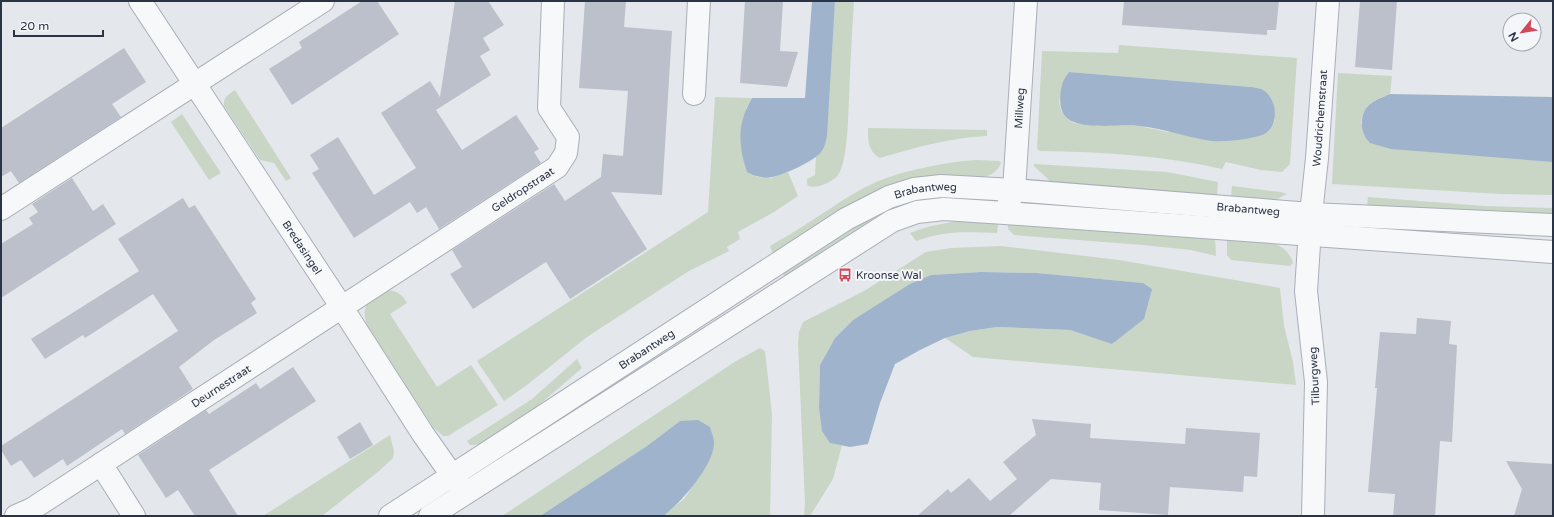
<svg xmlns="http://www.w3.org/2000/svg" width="1554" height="517" font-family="'Varela Round',sans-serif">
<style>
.green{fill:#c9d6c5;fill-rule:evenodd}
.water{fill:#9fb4cc}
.building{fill:#bbc0ca}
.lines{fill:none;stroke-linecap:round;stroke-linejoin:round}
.minor-casing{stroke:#a9aeb7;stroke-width:24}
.minor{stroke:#f7f8fa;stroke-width:22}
.labels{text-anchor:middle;stroke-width:4;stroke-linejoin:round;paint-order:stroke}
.street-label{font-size:11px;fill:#2b3445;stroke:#f4f6f9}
.poi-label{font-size:11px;fill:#2b3445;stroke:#f4f6f9;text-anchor:start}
</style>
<rect width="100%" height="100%" fill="#e4e7ec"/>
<!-- green -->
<g class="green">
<path d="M835 1H854C852 34 850 66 849 99 848 116 848 161 838 175 833 182 817 189 808 186L807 183V179L815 175 816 157 823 150Z"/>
<path d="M1119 45 1297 58 1290 164 1282 172 1261 170 1226 162 1222 169C1162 155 1102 152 1040 151L1037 149 1042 51 1118 53ZM1069 72 1251 87 1275 120 1268 131 1168 132 1139 126H1104L1074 123 1066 118 1061 110 1059 102 1062 87Z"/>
<path d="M1338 73 1392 76 1390 94C1372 101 1364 103 1361 124L1498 156 1553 162V195L1501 194 1332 184Z"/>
<path d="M235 90 291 178 286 181 274 163 260 160 224 106C223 97 228 95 235 90Z"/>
<polygon points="715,97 752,98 746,108 757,177 771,178 788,172 798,196 774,212 738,232 740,239 727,247 729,251 689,271 610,322 587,337 527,385 504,401 477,361 708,212"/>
<polygon points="182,114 221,173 209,180 171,122"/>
<path d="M868 128 987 130V136C948 138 917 147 880 158 868 151 868 141 868 128Z"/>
<path d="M976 160 999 161 1001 163C993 182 971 178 954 178L773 254 770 246C786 237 802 227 817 217 835 206 852 193 872 184 899 171 946 162 976 160Z"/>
<polygon points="1034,164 1167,172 1218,182 1217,196 1056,184 1050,181 1034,166"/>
<polygon points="1232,186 1281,192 1287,194 1275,200 1231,197"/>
<polygon points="1368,197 1484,206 1553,208 1553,219 1367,206"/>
<polygon points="869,216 873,223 786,280 781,270"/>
<path d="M974 220 998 223 997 233C967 232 945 230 916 241L910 233C932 224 951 222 974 220Z"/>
<polygon points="1008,223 1215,237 1216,256 1191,250 1143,245 1014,235 1008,229"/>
<path d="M1229 239C1251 240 1285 236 1293 263L1290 266 1231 260 1227 255V240Z"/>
<polygon points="1001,246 1119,260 1280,288 1284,326 1293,362 1296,385 973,357 945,338 970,331 997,327 1070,330 1113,344 1143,283 1037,273 981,272 931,275 853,320 835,338 820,365 819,407 830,443 842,445 833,479 810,516 804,516 805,503 798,343 799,332 803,322 864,291 926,252 951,248"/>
<path d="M387 290C397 291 402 294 407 303L390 314 437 387 471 365 498 405 448 436H443L433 427 367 325C360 303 370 299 387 290Z"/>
<polygon points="760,348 765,351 772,414 770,516 663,516 684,499 709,461 680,421 647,446 540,516 502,516 736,361"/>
<polygon points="577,359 582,368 532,411 485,443 474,445 470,445 467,441 532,399"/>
<polygon points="390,435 394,451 393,458 379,471 322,516 263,516"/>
</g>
<!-- water -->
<g class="water">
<path d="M812 1H835L827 136C826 140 825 147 822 151 815 161 784 175 772 177 763 179 755 176 747 172 738 144 737 124 752 98H805Z"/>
<path d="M1069 72 1251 87C1255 88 1260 88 1263 90 1279 100 1280 131 1259 136 1243 140 1221 143 1205 140 1183 136 1161 128 1139 126 1120 124 1084 130 1068 119 1058 112 1059 93 1063 82 1064 79 1067 75 1069 72Z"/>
<path d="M1390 94 1553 97V162L1391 149 1370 143C1364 136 1361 130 1362 120 1364 103 1376 100 1390 94Z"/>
<polygon points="981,272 1037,273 1143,283 1152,289 1144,319 1112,344 1070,330 997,327 970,331 945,338 920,350 895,364 880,403 868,444 850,447 830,443 822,431 819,407 820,365 835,338 853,320 910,284 931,275"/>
<path d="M698 420 710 427C711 432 714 437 714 442 715 464 680 504 663 516H540L647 446 680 421Z"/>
</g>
<!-- building -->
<g class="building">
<polygon points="362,1 377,1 399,34 292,105 269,69 302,48 299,42"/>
<polygon points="455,1 488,1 504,25 483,38 490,50 480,56 491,75 436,110 462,150 516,115 539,149 534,152 541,163 439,229 426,207 417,213 410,202 354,238 312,173 319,169 310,155 338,137 374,195 416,168 381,113 430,81 440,97"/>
<polygon points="585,1 626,1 624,27 672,31 662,195 611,192 647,249 570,299 546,262 473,309 450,274 462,267 452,250 554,184 565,201 601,177 603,154 623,156 628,91 579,88"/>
<polygon points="745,1 783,1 780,51 798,52 787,87 740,83"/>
<polygon points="1124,1 1279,1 1276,30 1267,30 1267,35 1122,25"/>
<polygon points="1360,1 1397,1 1392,70 1355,67"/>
<polygon points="124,48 146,82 112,104 121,117 19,183 11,171 1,177 1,128"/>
<polygon points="72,178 93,211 103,204 116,224 1,298 1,244 33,224 29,218 38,212 32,204"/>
<polygon points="183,198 189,208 195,205 196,207 256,299 251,303 257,313 214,340 179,367 193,389 125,434 122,429 67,466 63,459 34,478 21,460 11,466 1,450 1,446 178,331 153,294 85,338 83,335 45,359 31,339 139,271 118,239"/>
<polygon points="1417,318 1451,321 1449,344 1457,345 1452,442 1440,441 1435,516 1393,516 1395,494 1368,492 1377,388 1375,388 1380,332 1416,334"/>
<polygon points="293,367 316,401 209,470 238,516 195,516 178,490 166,498 138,455 206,410 209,414 256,383 260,389"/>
<polygon points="1032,419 1091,424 1090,438 1185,444 1186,428 1260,433 1257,477 1244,476 1243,492 1170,487 1168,515 1099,510 1101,483 1051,479 1009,516 917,516 948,489 951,493 969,478 990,501 1017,479 1003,462 1036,435"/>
<polygon points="360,422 373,445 350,459 337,437"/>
<polygon points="1506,461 1553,464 1553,516 1514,516 1522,489"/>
</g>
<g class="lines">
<!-- minor casing -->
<g class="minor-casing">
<g id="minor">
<path id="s1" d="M140 1 341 306 423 434 461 488"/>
<polyline points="694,94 699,1"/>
<path id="s2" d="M1009 202 1014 190 1026 1"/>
<polyline points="1,209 323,1"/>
<polyline points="101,464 134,516"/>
<path id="s3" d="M16 516 32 509 557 167 566 153 568 137 549 108 553 1"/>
<path id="s4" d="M390 516 846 219 889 197 914 189 941 186 1014 190 1311 214 1553 225"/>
<polyline points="430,516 892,221 917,212 944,209 1005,213 1553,252"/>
<path id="s5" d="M1313 516 1316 382 1306 291 1311 214 1317 158 1328 1"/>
</g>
</g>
<!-- minor -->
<use href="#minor" class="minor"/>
</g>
<!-- icons -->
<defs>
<g id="bus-bare" transform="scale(1.08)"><path d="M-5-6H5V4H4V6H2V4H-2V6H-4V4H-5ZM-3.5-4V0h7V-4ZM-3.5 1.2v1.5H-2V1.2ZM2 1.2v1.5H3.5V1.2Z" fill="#d1495b" stroke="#f4f6f9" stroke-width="2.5" paint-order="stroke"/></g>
</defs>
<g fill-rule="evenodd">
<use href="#bus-bare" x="845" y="275"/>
</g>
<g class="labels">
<!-- street labels -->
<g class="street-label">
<text dy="4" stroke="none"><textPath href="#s2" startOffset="95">Millweg</textPath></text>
<text dy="4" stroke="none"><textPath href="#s5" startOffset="399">Woudrichemstraat</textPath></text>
<text dy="4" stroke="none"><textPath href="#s3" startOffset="603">Geldropstraat</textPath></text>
<text dy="4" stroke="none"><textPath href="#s4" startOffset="630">Brabantweg</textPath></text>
<text dy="4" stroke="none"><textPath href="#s4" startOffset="954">Brabantweg</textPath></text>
<text dy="4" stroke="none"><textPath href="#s1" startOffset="295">Bredasingel</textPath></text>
<text dy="4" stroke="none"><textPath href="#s4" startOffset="306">Brabantweg</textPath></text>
<text transform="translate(1314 376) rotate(-93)" y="4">Tilburgweg</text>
<text dy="4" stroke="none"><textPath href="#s3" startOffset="243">Deurnestraat</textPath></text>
</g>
<!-- poi labels -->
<g class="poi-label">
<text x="856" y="279">Kroonse Wal</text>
</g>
</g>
<!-- border -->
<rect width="1554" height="517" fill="none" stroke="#2b3445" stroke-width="4"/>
<!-- north arrow -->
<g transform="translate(1522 32) rotate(240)"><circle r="19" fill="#f4f6f9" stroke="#a4a8b1"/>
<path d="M0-3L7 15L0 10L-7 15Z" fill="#d1495b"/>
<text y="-6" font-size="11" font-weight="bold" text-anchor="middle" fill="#2b3445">N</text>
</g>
<!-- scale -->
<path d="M14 30v6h89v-6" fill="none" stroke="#2b3445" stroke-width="2"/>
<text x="20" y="30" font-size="12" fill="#2b3445" stroke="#f4f6f9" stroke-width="3" paint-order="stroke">20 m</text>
</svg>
